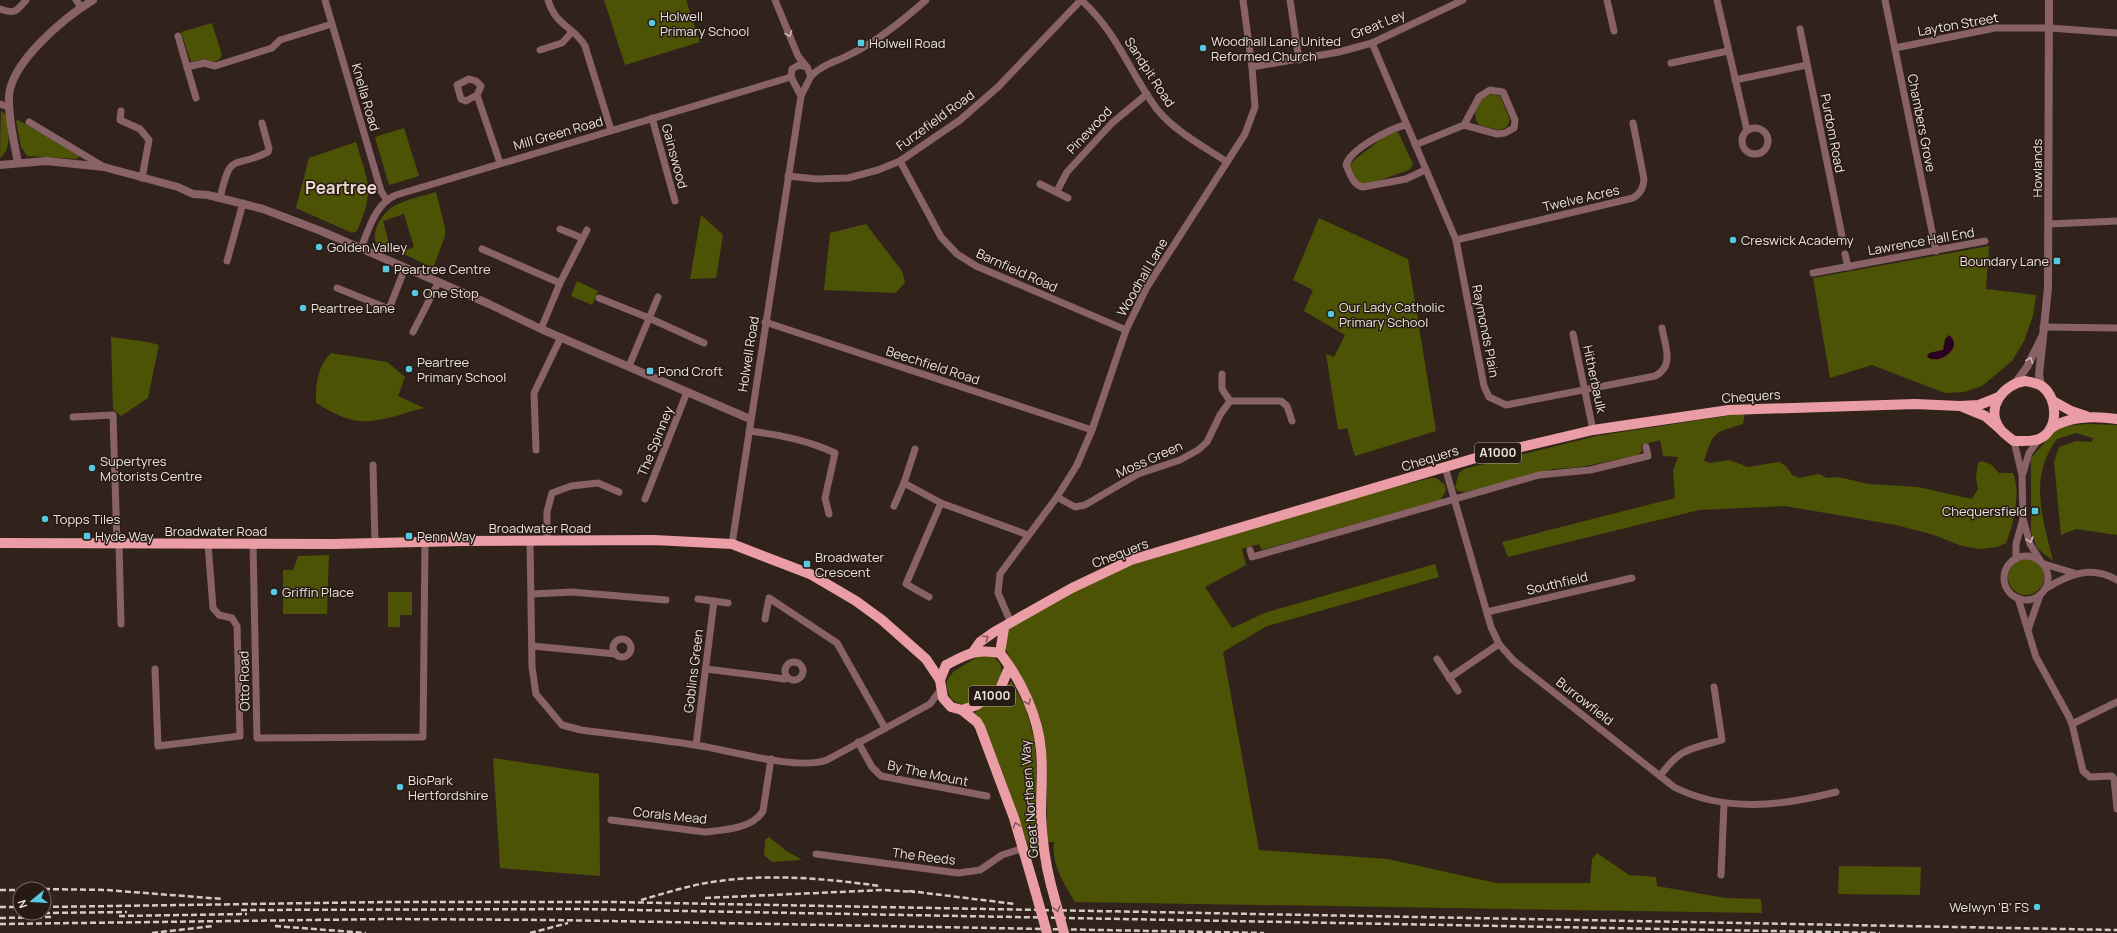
<svg xmlns="http://www.w3.org/2000/svg" width="2117" height="933" font-family="Manrope,sans-serif">
<style>
.green{fill:#4d5304}
.water{fill:#2c0021}
.lines{fill:none;stroke-linecap:round;stroke-linejoin:round}
.minor{stroke:#886266;stroke-width:7}
.tertiary{stroke:#886266;stroke-width:8}
.primary{stroke:#ea9da4;stroke-width:10}
.rail{stroke:#d4cbc5;stroke-width:2.5;stroke-dasharray:6 3;stroke-linecap:butt}
.primary-bridge{stroke:#ea9da4;stroke-width:10}
.oneway{stroke:#cab6b5}
.oneway2{stroke:#885b5c}
.poi-dot{fill:#58c9e3;stroke:#271913;stroke-width:1.5}
.labels{text-anchor:middle;stroke-width:3;stroke-linejoin:round;paint-order:stroke}
.shield{fill:#271913;stroke:#b2a7a2;stroke-width:1}
.shield-label{font-size:12px;font-weight:bold;fill:#ede4df}
.poi-label{font-size:13px;fill:#ede4df;stroke:#271913;text-anchor:start}
.street-label{font-size:13px;fill:#ede4df;stroke:#271913}
.district-label{font-size:17px;font-weight:bold;fill:#e9d6cd;stroke:#271913}
</style>
<rect width="100%" height="100%" fill="#31231c"/>
<!-- green -->
<g class="green">
<polygon points="604,0 686,0 700,42 625,65"/>
<polygon points="212,23 222,55 220,59 214,62 204,59 191,62 181,32"/>
<path d="M1492 94 1500 96 1510 120 1507 127 1499 130 1479 125C1470 113 1478 98 1492 94Z"/>
<path d="M1 111 6 115C8 129 13 148 0 158Z"/>
<polygon points="18,120 78,155 79,157 77,159 27,156 21,147 16,121"/>
<polygon points="404,128 419,176 389,185 375,137"/>
<polygon points="1398,132 1413,164 1409,170 1360,187 1349,164 1389,133"/>
<path d="M356 142C368 182 375 192 357 231L352 233 296 208 309 158Z"/>
<path d="M436 192 445 228V236L433 268 404 254 403 251 414 247 404 214 383 221 392 254C387 251 380 249 377 244 369 231 385 210 396 205 408 199 423 196 436 192Z"/>
<polygon points="701,215 723,235 716,278 690,279"/>
<polygon points="1319,218 1408,259 1436,431 1355,456 1347,428 1338,430 1326,354 1334,357 1345,335 1304,311 1313,290 1293,280"/>
<polygon points="866,224 902,271 905,282 896,293 824,290 830,233"/>
<polygon points="1989,246 1986,289 2036,295 2033,316 2024,341 2012,361 1982,386 1964,392 1945,393 1872,365 1830,378 1813,278"/>
<polygon points="577,281 598,291 592,305 571,296"/>
<polygon points="111,337 148,342 159,345 148,398 121,416 113,409"/>
<path d="M331 353 387 362 405 377 398 396 424 408C403 413 375 425 353 420 340 417 328 410 316 403 316 384 317 367 331 353Z"/>
<path d="M1745 413 1743 424C1713 433 1714 431 1704 461L1710 463 1729 460 1748 467 1779 462 1786 466 1792 475 1799 478 1819 474 1827 478 1838 477 1869 484 1918 487 1972 499 1978 489 1976 478 1978 463 1982 461 1992 465 1999 473H2013C2021 493 2014 523 2006 543L1997 547 1980 549 1962 546 1934 535 1896 525 1785 506 1699 510 1508 557 1502 542 1675 498 1673 470 1678 457 1663 456 1660 440 1641 445 1642 451 1638 455 1581 467 1553 469 1466 492 1458 491 1455 487 1459 473 1464 469 1596 436Z"/>
<path d="M2087 424 2117 425V535L2076 529 2061 535 2054 462 2059 447 2076 441 2092 442 2093 438 2076 433 2057 439C2028 477 2043 519 2053 561L2037 548 2031 532V458L2053 433 2065 426Z"/>
<path d="M1430 478H1436L1445 485 1446 491 1440 500 1262 550 1259 544 1242 549 1246 565 1205 587 1232 628 1267 612 1435 564 1439 577 1267 626 1223 652 1259 850 1388 859 1496 883H1590L1592 859 1597 853 1629 875 1656 877 1657 886 1725 898 1761 899 1762 913 1075 902C1064 884 1051 864 1054 842H1047L1046 746 1040 719 1031 697 1006 650 1004 642 1011 623 1095 576 1366 495Z"/>
<polygon points="329,555 327,614 283,614 283,570 293,570 298,556"/>
<circle cx="2026" cy="577" r="18"/>
<polygon points="388,592 412,592 412,615 400,615 400,627 388,627"/>
<path d="M979 656H990C1026 671 968 721 951 698 947 692 946 687 947 680L954 671Z"/>
<polygon points="1011,681 1025,707 1035,741 1039,847 1033,849 1033,857 1032,857 1003,773 978,716 974,713 1003,693"/>
<polygon points="493,758 599,774 600,876 500,868"/>
<polygon points="769,837 785,850 802,860 772,862 764,855 765,840"/>
<polygon points="1839,866 1921,867 1920,895 1838,894"/>
</g>
<!-- water -->
<path class="water" d="M1949 335C1965 347 1939 366 1927 357L1929 353 1943 350 1945 339Z"/>
<g class="lines">
<!-- minor -->
<g class="minor">
<polyline points="76,0 81,7"/>
<polyline points="325,0 381,191 386,199"/>
<path d="M548 0C556 27 574 26 585 46L611 130"/>
<polyline points="775,0 798,56 806,66"/>
<path d="M1081 0C1117 32 1129 71 1156 108 1174 131 1203 146 1227 162"/>
<polyline points="1290,0 1299,60"/>
<polyline points="1607,0 1614,31"/>
<polyline points="1717,0 1747,130"/>
<polyline points="1885,0 1936,251"/>
<path d="M0 9C15 14 16 12 26 0"/>
<polyline points="1800,29 1843,241"/>
<polyline points="178,36 196,98"/>
<path d="M1372 43 1456 240 1484 386 1489 397 1506 405 1655 376C1675 366 1665 346 1662 328"/>
<polyline points="1895,48 1995,28 2050,28 2117,33"/>
<polyline points="540,50 562,43 572,32"/>
<polyline points="1671,63 1728,51"/>
<polyline points="187,67 204,63 215,66 272,48 280,40 332,24"/>
<polyline points="1252,67 1339,52 1372,43 1463,0"/>
<path d="M811 76C823 64 836 62 851 54 879 40 902 21 926 0"/>
<polyline points="1735,80 1807,65"/>
<polyline points="477,95 481,86 476,81 469,79 457,85 461,99 466,101 477,95 500,163"/>
<polyline points="0,104 9,107"/>
<polyline points="121,111 120,120 140,129 149,140 142,178"/>
<polyline points="652,118 675,201"/>
<polyline points="29,122 104,167"/>
<path d="M1405 125C1390 129 1350 149 1346 165 1350 174 1353 185 1363 187L1406 179 1425 170"/>
<circle cx="1755" cy="141" r="13"/>
<polyline points="1415,145 1464,125 1497,134 1505,133 1514,128 1515,120 1503,92 1490,90 1479,97 1464,125"/>
<polyline points="900,161 941,237 957,254 976,266 1126,330"/>
<polyline points="788,176 816,179 848,178 878,170 900,161 960,120 998,87 1081,0"/>
<polyline points="1040,184 1068,198"/>
<polyline points="1057,191 1067,172 1112,123 1147,94"/>
<path d="M220 198C231 150 232 170 268 152L269 149 262 123"/>
<polyline points="2049,224 2117,221"/>
<polyline points="560,229 582,238"/>
<path d="M1456 240 1633 198C1641 193 1643 188 1644 179L1633 123"/>
<path d="M361 248C369 229 375 204 396 195L791 77"/>
<polyline points="482,249 560,283"/>
<polyline points="1845,254 1848,267"/>
<polyline points="227,261 243,203"/>
<polyline points="1813,273 1985,241"/>
<polyline points="337,288 389,309 405,268"/>
<polyline points="599,298 649,318 704,343"/>
<polyline points="765,322 1092,430"/>
<polyline points="2043,327 2117,328"/>
<polyline points="541,329 560,283 587,230"/>
<polyline points="413,332 438,283"/>
<polyline points="1573,334 1593,430"/>
<polyline points="629,366 658,297"/>
<polyline points="1222,374 1222,389 1230,401"/>
<polyline points="73,417 113,415 117,544"/>
<path d="M749 431C780 435 807 440 835 453L825 498 829 514"/>
<polyline points="2014,441 2022,475 2023,519 2030,544 2040,560"/>
<polyline points="536,450 534,393 561,337"/>
<polyline points="373,465 375,543"/>
<path d="M1445 467 1491 627 1499 644 1514 661 1674 787C1725 813 1782 806 1836 792"/>
<polyline points="2023,473 2029,453 2039,439"/>
<polyline points="904,483 941,503 1028,535"/>
<polyline points="1057,497 1075,507 1085,505 1138,474 1180,460 1198,450 1207,442 1220,415 1230,401 1281,401 1287,406 1292,421"/>
<polyline points="645,499 687,392"/>
<polyline points="894,506 904,483 915,449"/>
<path d="M530 541 532 667 536 694 562 725 581 730C619 735 657 739 695 745 730 750 796 771 827 760L930 704 941 689"/>
<polyline points="547,541 547,512 552,493 571,486 598,483 619,492"/>
<polyline points="119,544 121,624"/>
<polyline points="253,544 257,738 423,737 425,543"/>
<polyline points="732,544 801,96 811,76 807,67 799,65 792,69 791,77 801,96"/>
<polyline points="1250,550 1252,557 1539,475 1590,470 1648,456 1646,447"/>
<circle cx="2026" cy="578" r="22"/>
<polyline points="2016,559 2016,544 2023,519"/>
<polyline points="2044,564 2074,573"/>
<path d="M2045 589C2069 574 2091 565 2117 580"/>
<polyline points="532,594 572,592 666,600"/>
<polyline points="929,597 906,584 941,503"/>
<polyline points="2018,598 2036,657 2068,715 2072,724 2083,771 2090,777 2112,776 2114,779 2117,809"/>
<polyline points="698,599 728,603"/>
<polyline points="1487,612 1632,578"/>
<polyline points="765,619 769,598 837,643 885,728"/>
<polyline points="1011,623 998,593 1000,574 1057,497 1077,465 1092,430 1126,330 1147,287 1245,134 1255,107 1252,67 1243,0"/>
<polyline points="2028,630 2040,595"/>
<circle cx="622" cy="648" r="9"/>
<polyline points="532,646 616,654"/>
<polyline points="1437,659 1458,691"/>
<circle cx="794" cy="671" r="9"/>
<polyline points="155,669 158,746 240,736 237,626 232,618 219,615 213,608 208,544"/>
<polyline points="706,669 785,679 787,677"/>
<polyline points="1449,678 1499,644"/>
<polyline points="2072,724 2117,702"/>
<polyline points="858,742 872,767 881,776 987,796"/>
<polyline points="696,745 714,601"/>
<path d="M1660 776C1680 748 1690 749 1722 740L1714 687"/>
<path d="M611 820 705 832C724 830 752 829 763 811L771 759"/>
<polyline points="816,854 958,873 980,870 1002,855 1024,848"/>
<polyline points="1721,875 1724,804"/>
</g>
<!-- tertiary -->
<g class="tertiary">
<path d="M18 163C14 141 8 118 9 96 11 62 65 17 93 0"/>
<polyline points="0,165 46,161 104,167 178,187 193,194 208,195 263,209 321,231 489,304 541,329 750,419"/>
<polyline points="2016,382 2027,367 2042,337"/>
<polyline points="2041,386 2039,375 2048,288 2049,0"/>
</g>
<!-- primary -->
<g class="primary">
<path d="M2025 381C2031 382 2038 383 2043 387 2058 399 2059 430 2039 439 2031 442 2022 441 2014 441 2009 437 2004 434 2000 429 1985 408 2003 384 2025 381Z"/>
<polyline points="2053,401 2071,411 2086,416"/>
<polyline points="1963,407 1985,416 1999,428"/>
<path d="M2050 429C2068 416 2095 416 2117 419"/>
<polyline points="0,543 334,544 463,541 654,540 732,544 810,574 856,601 882,620 926,659 940,680"/>
<polyline points="973,652 980,642 994,632 1072,588 1131,560 1479,457 1593,430 1729,410 1915,404 1960,406 1979,405 1999,397"/>
<polyline points="1000,653 1004,628"/>
<path d="M1009 668 1000 689 977 705 962 710 951 707 943 698 940 680 946 665C966 655 976 648 1000 653 1021 680 1038 716 1041 750 1043 772 1041 793 1041 815 1042 839 1045 862 1051 885"/>
<polyline points="962,710 977,722 980,727 1014,818 1035,890"/>
</g>
<!-- rail -->
<g class="rail">
<polyline points="44,889 106,890 223,899"/>
<polyline points="0,890 20,890"/>
<polyline points="909,891 1015,904"/>
<polyline points="705,898 883,890 915,892"/>
<path d="M641 900C662 894 684 887 706 883 763 873 823 878 880 886"/>
<polyline points="0,907 20,907"/>
<polyline points="44,907 387,902 611,902 2117,930"/>
<polyline points="241,910 580,909 1880,933"/>
<polyline points="44,913 127,912"/>
<polyline points="119,916 247,914"/>
<polyline points="0,918 51,917"/>
<polyline points="0,924 388,919 555,920 1264,933"/>
<polyline points="275,926 366,933"/>
<polyline points="152,933 213,926"/>
<polyline points="530,933 568,923"/>
</g>
<!-- primary-bridge -->
<g class="primary-bridge">
<polyline points="1051,885 1064,933"/>
<polyline points="1035,890 1047,933"/>
</g>
</g>
<!-- one-way arrows -->
<defs><path id="oneway-chevron" d="M-2-3.5L2.5 0L-2 3.5" fill="none" stroke-width="1.6" stroke-linecap="round" stroke-linejoin="round"/></defs>
<g class="oneway">
<use href="#oneway-chevron" transform="translate(789 34) rotate(68)"/>
<use href="#oneway-chevron" transform="translate(2030 360) rotate(-68)"/>
<use href="#oneway-chevron" transform="translate(2030 540) rotate(74)"/>
</g>
<g class="oneway2">
<use href="#oneway-chevron" transform="translate(986 638) rotate(-34)"/>
<use href="#oneway-chevron" transform="translate(1028 702) rotate(67)"/>
<use href="#oneway-chevron" transform="translate(1016 825) rotate(-109)"/>
<use href="#oneway-chevron" transform="translate(1057 909) rotate(75)"/>
</g>
<!-- markers -->
<g class="poi-dot">
<circle cx="652" cy="23" r="4"/>
<rect x="857" y="39" width="8" height="8" rx="2"/>
<circle cx="1203" cy="48" r="4"/>
<circle cx="1733" cy="240" r="4"/>
<circle cx="319" cy="247" r="4"/>
<rect x="2053" y="257" width="8" height="8" rx="2"/>
<rect x="382" y="265" width="8" height="8" rx="2"/>
<circle cx="415" cy="293" r="4"/>
<circle cx="303" cy="308" r="4"/>
<circle cx="1331" cy="314" r="4"/>
<circle cx="409" cy="369" r="4"/>
<rect x="646" y="367" width="8" height="8" rx="2"/>
<circle cx="92" cy="468" r="4"/>
<rect x="2031" y="507" width="8" height="8" rx="2"/>
<circle cx="45" cy="519" r="4"/>
<rect x="83" y="532" width="8" height="8" rx="2"/>
<rect x="405" y="532" width="8" height="8" rx="2"/>
<rect x="803" y="560" width="8" height="8" rx="2"/>
<circle cx="274" cy="592" r="4"/>
<circle cx="400" cy="787" r="4"/>
<circle cx="2037" cy="907" r="4"/>
</g>
<g class="labels">
<!-- shield labels -->
<g class="shield">
<rect x="1475" y="443" width="46" height="20" rx="3"/>
<rect x="969" y="686" width="46" height="20" rx="3"/>
</g>
<g class="shield-label">
<text x="1498" y="457">A1000</text>
<text x="992" y="700">A1000</text>
</g>
<!-- poi labels -->
<g class="poi-label">
<text x="660" y="21">Holwell<tspan x="660" dy="15">Primary School</tspan></text>
<text x="1211" y="46">Woodhall Lane United<tspan x="1211" dy="15">Reformed Church</tspan></text>
<text x="869" y="48">Holwell Road</text>
<text x="1741" y="245">Creswick Academy</text>
<text x="327" y="252">Golden Valley</text>
<text x="2049" y="266" text-anchor="end">Boundary Lane</text>
<text x="394" y="274">Peartree Centre</text>
<text x="423" y="298">One Stop</text>
<text x="1339" y="312">Our Lady Catholic<tspan x="1339" dy="15">Primary School</tspan></text>
<text x="311" y="313">Peartree Lane</text>
<text x="417" y="367">Peartree<tspan x="417" dy="15">Primary School</tspan></text>
<text x="658" y="376">Pond Croft</text>
<text x="100" y="466">Supertyres<tspan x="100" dy="15">Motorists Centre</tspan></text>
<text x="2027" y="516" text-anchor="end">Chequersfield</text>
<text x="53" y="524">Topps Tiles</text>
<text x="95" y="541">Hyde Way</text>
<text x="417" y="541">Penn Way</text>
<text x="815" y="562">Broadwater<tspan x="815" dy="15">Crescent</tspan></text>
<text x="282" y="597">Griffin Place</text>
<text x="408" y="785">BioPark<tspan x="408" dy="15">Hertfordshire</tspan></text>
<text x="2029" y="912" text-anchor="end">Welwyn 'B' FS</text>
</g>
<!-- street labels -->
<g class="street-label">
<text transform="translate(1378 24) rotate(-22)" y="5">Great Ley</text>
<text transform="translate(1958 24) rotate(-10)" y="5">Layton Street</text>
<text transform="translate(1150 72) rotate(57)" y="5">Sandpit Road</text>
<text transform="translate(366 97) rotate(74)" y="5">Knella Road</text>
<text transform="translate(935 120) rotate(-36)" y="5">Furzefield Road</text>
<text transform="translate(1922 123) rotate(79)" y="5">Chambers Grove</text>
<text transform="translate(1089 130) rotate(-47)" y="5">Pinewood</text>
<text transform="translate(558 133) rotate(-16)" y="5">Mill Green Road</text>
<text transform="translate(1833 133) rotate(79)" y="5">Purdom Road</text>
<text transform="translate(675 156) rotate(75)" y="5">Gainswood</text>
<text transform="translate(2037 168) rotate(-90)" y="5">Howlands</text>
<text transform="translate(1581 198) rotate(-13)" y="5">Twelve Acres</text>
<text transform="translate(1921 241) rotate(-10)" y="5">Lawrence Hall End</text>
<text transform="translate(1017 270) rotate(24)" y="5">Barnfield Road</text>
<text transform="translate(1142 277) rotate(-60)" y="5">Woodhall Lane</text>
<text transform="translate(1486 331) rotate(79)" y="5">Raymonds Plain</text>
<text transform="translate(748 354) rotate(-81)" y="5">Holwell Road</text>
<text transform="translate(933 365) rotate(18)" y="5">Beechfield Road</text>
<text transform="translate(1595 379) rotate(78)" y="5">Hitherbaulk</text>
<text transform="translate(1751 396) rotate(-4)" y="5">Chequers</text>
<text transform="translate(655 441) rotate(-68)" y="5">The Spinney</text>
<text transform="translate(1430 458) rotate(-17)" y="5">Chequers</text>
<text transform="translate(1149 459) rotate(-24)" y="5">Moss Green</text>
<text x="540" y="533">Broadwater Road</text>
<text x="216" y="536">Broadwater Road</text>
<text transform="translate(1120 553) rotate(-21)" y="5">Chequers</text>
<text transform="translate(1557 583) rotate(-13)" y="5">Southfield</text>
<text transform="translate(693 671) rotate(-83)" y="5">Goblins Green</text>
<text transform="translate(244 681) rotate(-91)" y="5">Otto Road</text>
<text transform="translate(1585 701) rotate(38)" y="5">Burrowfield</text>
<text transform="translate(928 773) rotate(12)" y="5">By The Mount</text>
<text transform="translate(1029 799) rotate(-94)" y="5">Great Northern Way</text>
<text transform="translate(670 815) rotate(6)" y="5">Corals Mead</text>
<text transform="translate(924 856) rotate(7)" y="5">The Reeds</text>
</g>
<!-- district labels -->
<g class="district-label">
<text x="341" y="194">Peartree</text>
</g>
</g>
<!-- north arrow -->
<g transform="translate(32 901) rotate(252)"><circle r="19" fill="#271913" stroke="#766a65"/>
<path d="M0-3L7 15L0 10L-7 15Z" fill="#58c9e3"/>
<text y="-6" font-size="11" font-weight="bold" text-anchor="middle" fill="#ede4df">N</text>
</g>
</svg>
